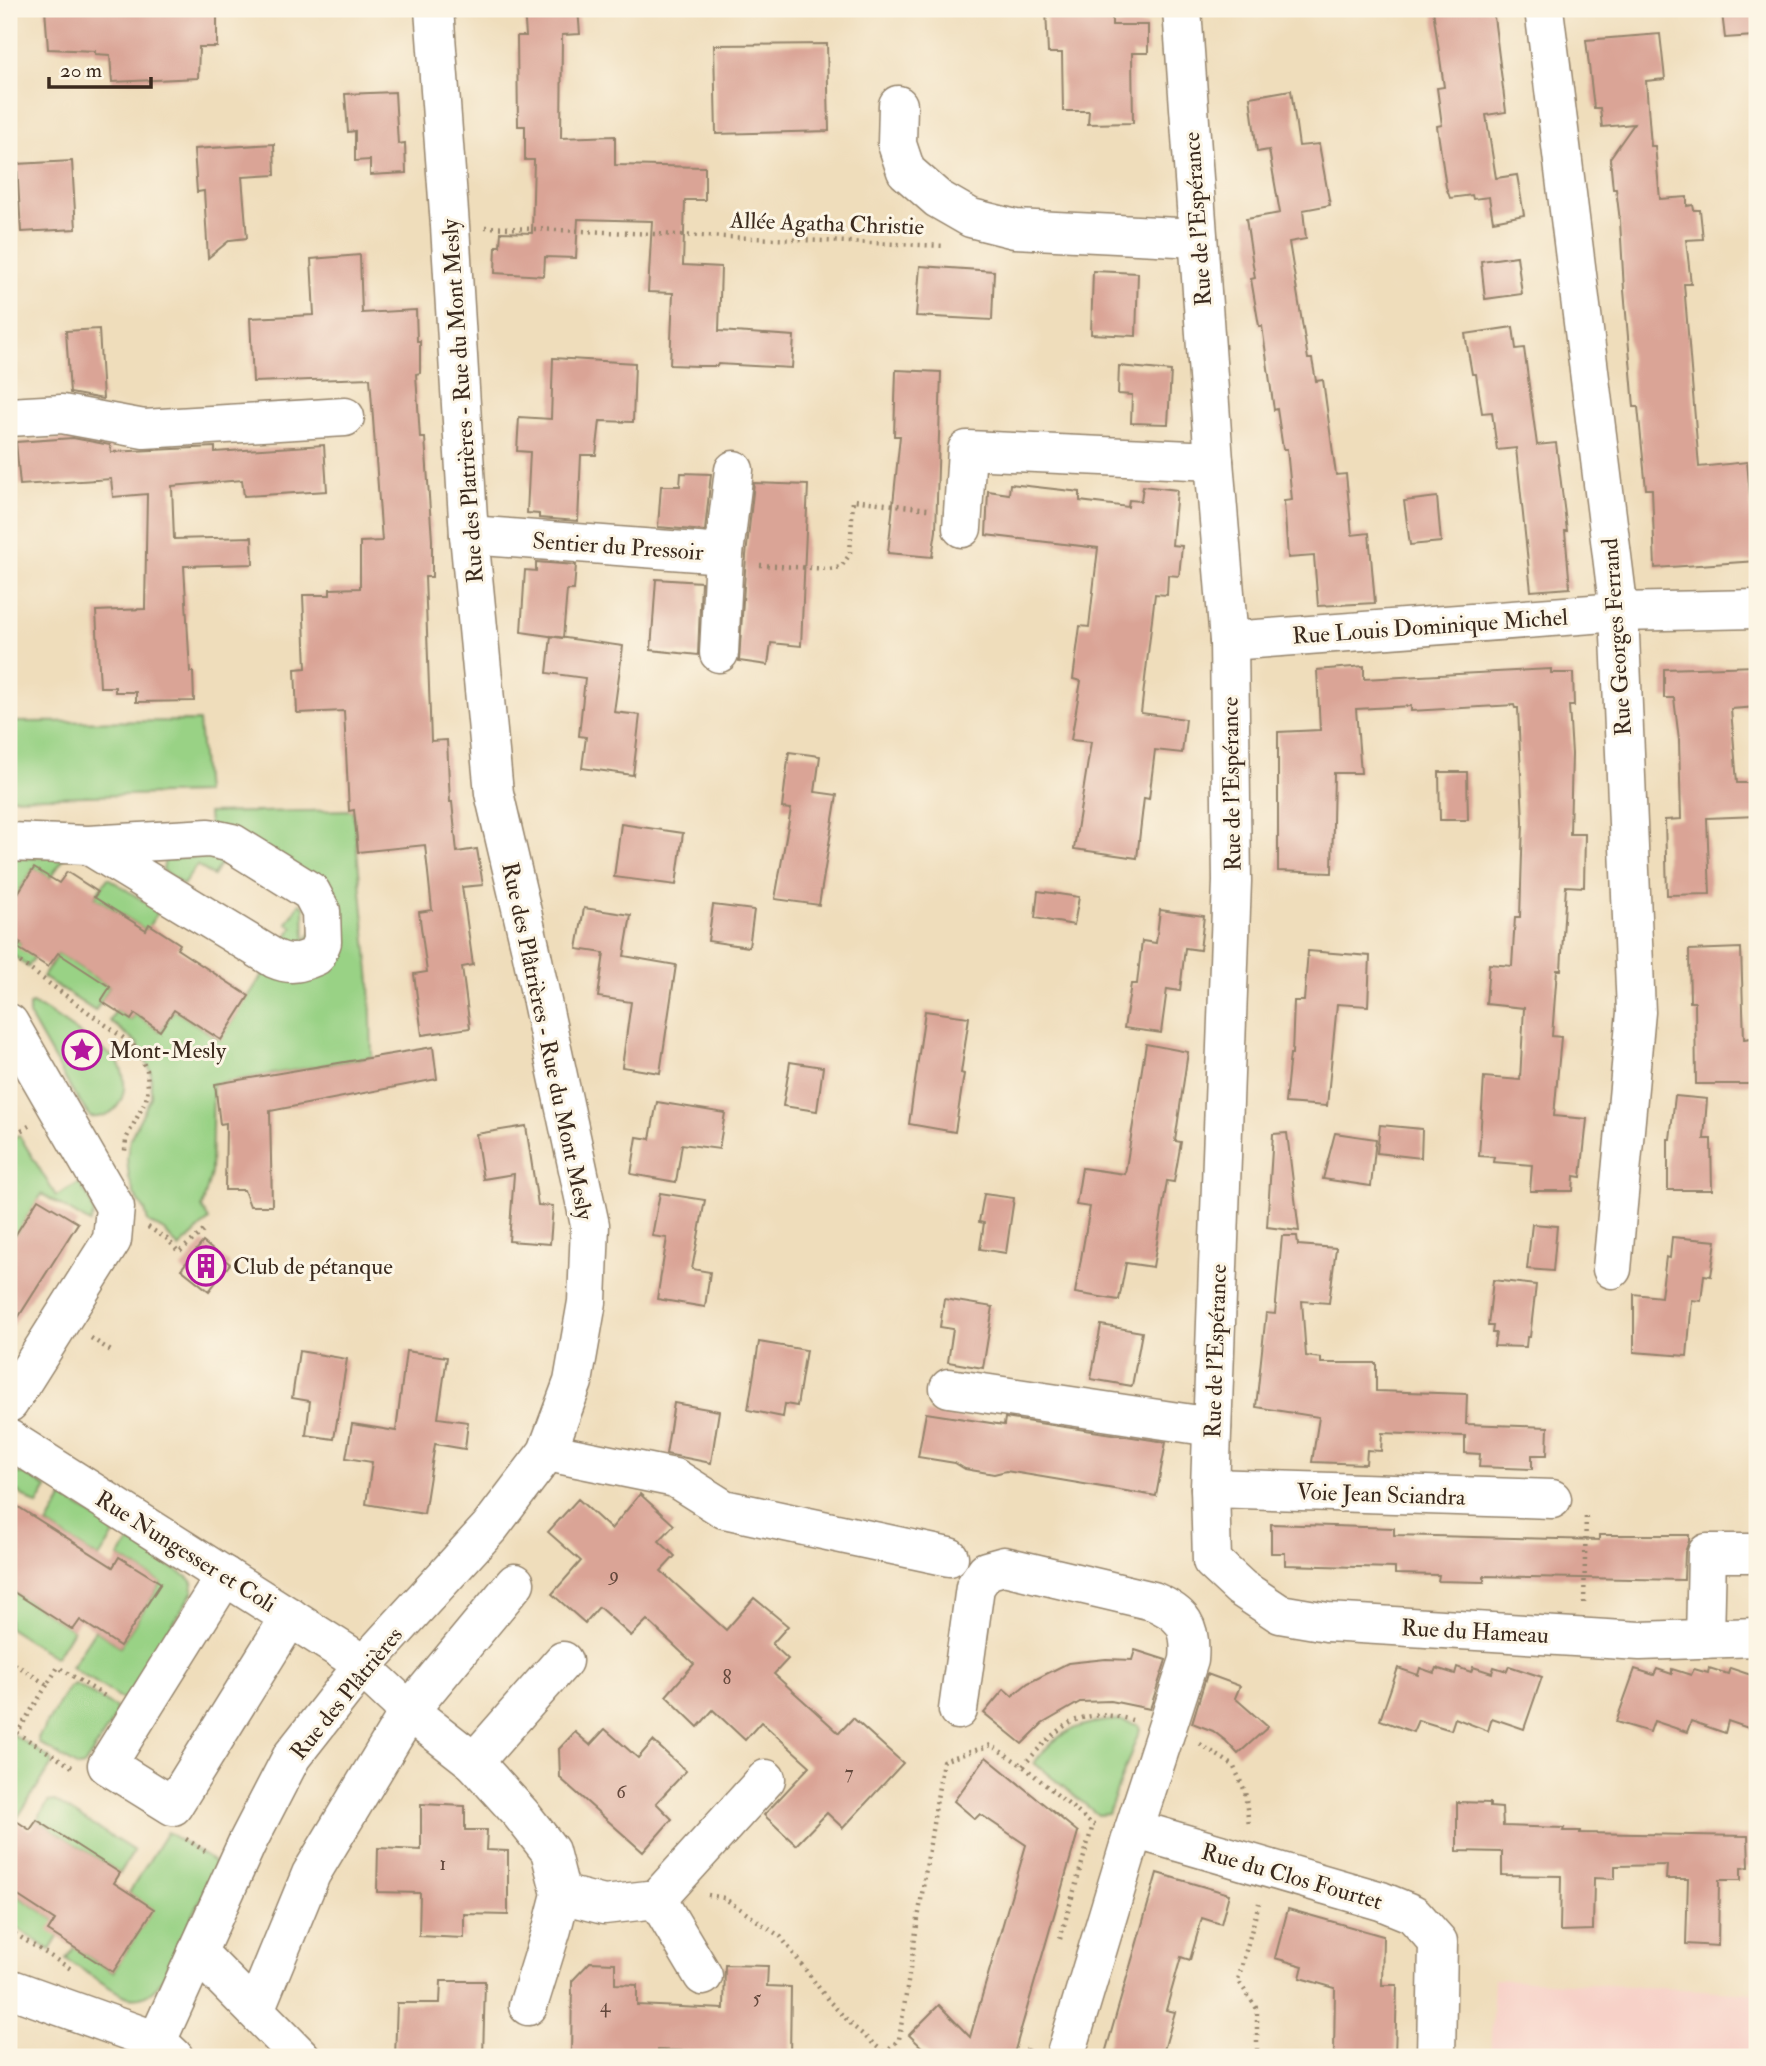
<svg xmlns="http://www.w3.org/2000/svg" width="1766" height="2066" font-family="'IM FELL Double Pica',serif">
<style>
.built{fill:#f7d1c8}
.green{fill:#99d285;stroke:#6a7e52;stroke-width:2}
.building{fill:#daa496}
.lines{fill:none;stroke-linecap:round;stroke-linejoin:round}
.minor-casing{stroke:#95846c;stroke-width:41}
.path{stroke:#95846c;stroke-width:4.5;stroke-dasharray:2 5;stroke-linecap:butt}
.minor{stroke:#fff;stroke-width:38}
.labels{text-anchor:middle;stroke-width:6;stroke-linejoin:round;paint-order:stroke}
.number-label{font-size:19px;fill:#63483c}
.street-label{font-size:23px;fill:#3b2a1e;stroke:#fcf5e5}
.poi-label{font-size:23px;fill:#3b2a1e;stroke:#fcf5e5;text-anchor:start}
</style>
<rect width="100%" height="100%" fill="#fcf5e5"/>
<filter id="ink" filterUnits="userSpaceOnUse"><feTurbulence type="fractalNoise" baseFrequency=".0143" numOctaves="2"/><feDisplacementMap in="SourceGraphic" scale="14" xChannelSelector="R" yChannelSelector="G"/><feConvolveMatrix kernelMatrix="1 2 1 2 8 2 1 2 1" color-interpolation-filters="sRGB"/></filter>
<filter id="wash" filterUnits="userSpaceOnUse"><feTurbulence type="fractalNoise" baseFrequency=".00686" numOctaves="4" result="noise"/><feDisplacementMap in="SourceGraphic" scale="28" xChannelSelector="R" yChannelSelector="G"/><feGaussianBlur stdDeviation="1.57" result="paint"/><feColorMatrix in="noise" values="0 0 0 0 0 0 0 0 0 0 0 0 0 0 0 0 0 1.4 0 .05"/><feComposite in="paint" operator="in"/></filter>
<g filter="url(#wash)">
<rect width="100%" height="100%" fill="#efddbb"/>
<!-- built -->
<polygon class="built" points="1494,1979 1757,1993 1757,2057 1490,2057"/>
<!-- green -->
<g class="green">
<polygon points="199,721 205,793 9,798 9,722"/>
<polygon points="353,810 370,982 372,1057 213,1084 211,1173 202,1208 209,1220 179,1248 164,1231 148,1222 145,1210 135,1196 129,1178 127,1158 130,1139 151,1097 151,1072 137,1043 110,1021 116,1010 131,1020 135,1014 160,1031 174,1010 220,1040 263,974 281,979 334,897 209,825 208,813"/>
<polygon points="226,855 213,876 197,865 183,885 163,870 165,859"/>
<polygon points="66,856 50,878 34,868 9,907 9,859"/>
<polygon points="108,878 159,911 146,930 94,897"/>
<polygon points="300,903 304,906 305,947 279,948 293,927 287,923"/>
<polygon points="9,935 21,943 34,958 28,967 9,952"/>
<polygon points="58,953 110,987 95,1011 43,977"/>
<path d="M32 1004 47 1011 116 1059C133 1083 123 1120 90 1117L71 1089 29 1015V1005Z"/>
<polygon points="19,1135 56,1196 79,1183 90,1200 94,1214 90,1223 42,1194 9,1245 9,1140"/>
<polygon points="9,1472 25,1474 47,1488 37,1505 9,1486"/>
<polygon points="63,1497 111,1527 114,1535 99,1558 47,1525"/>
<polygon points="130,1541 187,1577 192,1582 193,1591 125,1701 71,1667 95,1630 120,1646 161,1583 119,1557"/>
<polygon points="9,1589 73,1630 57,1656 54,1657 9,1628"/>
<polygon points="75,1684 116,1708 116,1715 84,1766 78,1767 39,1743 38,1738 69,1687"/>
<path d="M1119 1720 1138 1725 1140 1729 1108 1814 1098 1815 1034 1763C1057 1731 1080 1722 1119 1720Z"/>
<polygon points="12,1734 51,1759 52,1764 16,1820 9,1816 9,1735"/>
<polygon points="55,1801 134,1851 120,1873 37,1820 48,1802"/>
<path d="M167 1832 214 1862 216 1868 162 1980C154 1991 143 2000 129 1997 120 1996 77 1966 66 1959L74 1947 113 1972 153 1909 129 1893Z"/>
<polygon points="13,1893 55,1920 58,1937 50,1950 9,1922 9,1901"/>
</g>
<g id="blocks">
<!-- building -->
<g class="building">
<polygon points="45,9 217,11 217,47 199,47 198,78 112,82 110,55 95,54 95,51 48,49"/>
<polygon points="524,9 578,9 580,34 562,35 561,138 615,136 615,165 705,167 705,200 685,200 683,265 721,267 719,331 794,336 792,368 718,364 717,366 699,366 670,365 673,293 648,292 652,221 578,219 576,258 545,257 544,276 495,273 496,246 500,246 501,232 532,233 534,160 525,160 525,126 518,126 517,36 526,36"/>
<polygon points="1046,9 1112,9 1112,25 1148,25 1148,53 1132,53 1133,123 1088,124 1089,111 1063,111 1062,53 1048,53"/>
<polygon points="1451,9 1493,9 1506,112 1486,115 1496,178 1517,175 1524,215 1493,221 1489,197 1473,199 1472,195 1450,198 1446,187 1437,126 1442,125 1437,88 1444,87 1433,10"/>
<polygon points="1752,10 1754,36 1725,38 1722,13"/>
<polygon points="1660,34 1665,79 1646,81 1651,146 1655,146 1660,199 1687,197 1687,206 1693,205 1694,210 1700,210 1703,239 1686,240 1691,284 1684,284 1699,467 1747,462 1753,527 1757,527 1757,561 1655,568 1652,489 1646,489 1638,407 1634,407 1624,290 1620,221 1616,189 1613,189 1610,158 1634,124 1602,127 1600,108 1594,108 1586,40"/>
<polygon points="827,44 829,131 716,134 714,45"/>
<polygon points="1291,90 1299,146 1319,144 1330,205 1303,210 1306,239 1289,242 1308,359 1312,359 1316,381 1323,380 1336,475 1346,474 1352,535 1369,533 1375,603 1318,606 1314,556 1288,558 1284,501 1292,500 1287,449 1283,449 1277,409 1274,410 1262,326 1259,326 1251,279 1255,278 1246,219 1280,213 1269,150 1257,152 1250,97"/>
<polygon points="395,92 398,144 405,143 406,173 370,175 370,160 355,161 355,131 348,132 345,94"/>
<polygon points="274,144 275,175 242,177 247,238 230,240 208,258 204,191 197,192 194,149"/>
<polygon points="72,161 76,229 21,232 17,164"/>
<polygon points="360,255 362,313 416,310 417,341 420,341 420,373 416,374 420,438 425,438 432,540 432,577 425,577 431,741 447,740 450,802 452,802 457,852 477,849 483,885 462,887 473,965 462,967 470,1028 422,1035 414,974 427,972 419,912 432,910 425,845 358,852 354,810 349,811 344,711 297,713 295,669 306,668 303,595 330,595 330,589 360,588 360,542 382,541 370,378 253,382 250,318 314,315 311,259"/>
<polygon points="1517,256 1522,294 1485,299 1481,261"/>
<polygon points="920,266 994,271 992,320 916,316"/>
<polygon points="1093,271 1138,273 1136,336 1091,334"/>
<polygon points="1513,327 1516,349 1524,348 1537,445 1556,443 1567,531 1565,531 1570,588 1531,591 1516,448 1497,450 1492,412 1482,413 1476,374 1472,374 1465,334"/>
<polygon points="99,329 103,399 70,393 66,331"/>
<polygon points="553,358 635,363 633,422 600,421 596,455 581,455 578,521 539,518 539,514 527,513 530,452 517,451 519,417 551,419"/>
<polygon points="1119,366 1171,371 1168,424 1131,423 1132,395 1118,394"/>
<polygon points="896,370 941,372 936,531 932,557 888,553 900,436 894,436"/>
<polygon points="73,438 110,445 111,452 215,447 215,452 324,445 327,491 244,496 242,480 172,486 174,539 252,537 253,564 184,566 190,672 193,672 194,701 136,702 136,692 115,692 115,687 100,687 96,611 145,609 147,494 113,497 111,479 20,485 16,442"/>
<polygon points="681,473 711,474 705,531 658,527 661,486 680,486"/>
<polygon points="754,483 808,485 801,646 771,643 768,665 739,661 746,556"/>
<polygon points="1010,484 1080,492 1080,501 1128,507 1129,500 1141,501 1143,486 1177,490 1172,545 1182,546 1179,576 1168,575 1167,595 1155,594 1141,713 1186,719 1182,753 1155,750 1149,799 1144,798 1137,858 1074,849 1091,742 1071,740 1081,681 1073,679 1080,626 1089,627 1098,548 986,535 988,491 1009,494"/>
<polygon points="1437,497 1441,542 1410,545 1404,501"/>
<polygon points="536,562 576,565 574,590 567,590 563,638 521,632 525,570 536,571"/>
<polygon points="656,579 701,582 698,655 651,650"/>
<polygon points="551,636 623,646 614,712 640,715 633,775 582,768 586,737 579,736 585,678 547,673"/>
<polygon points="1364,666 1364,679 1551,669 1551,673 1573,673 1574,706 1569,706 1572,754 1570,834 1585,834 1584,887 1566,886 1561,970 1557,970 1552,1036 1561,1037 1554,1116 1587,1119 1581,1177 1574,1176 1573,1191 1530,1191 1532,1165 1493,1162 1494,1157 1479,1156 1484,1077 1520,1080 1524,1008 1486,1004 1489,964 1512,966 1515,917 1520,917 1523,822 1518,708 1515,708 1514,705 1411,711 1411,706 1356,709 1361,773 1334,773 1332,873 1278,871 1278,732 1320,730 1317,670"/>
<polygon points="1757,666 1757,707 1731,709 1737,783 1757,783 1757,816 1707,818 1710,894 1667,895 1665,820 1681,819 1679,740 1674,698 1664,698 1664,669"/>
<polygon points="789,752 820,756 815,792 837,795 819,905 775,899 791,809 782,808"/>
<polygon points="1439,772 1467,772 1468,820 1440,820"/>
<polygon points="621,824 683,833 676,885 614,877"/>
<polygon points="34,868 59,883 67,872 98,892 94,897 146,930 149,924 180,944 177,949 249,996 221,1040 174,1010 160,1031 135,1014 131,1020 101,1001 110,987 58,953 48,967 18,948 21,943 9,935 9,907"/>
<polygon points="1038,891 1079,897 1074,925 1035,918"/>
<polygon points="713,905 754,910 749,947 708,941"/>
<polygon points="584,908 631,915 624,956 676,965 660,1073 622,1067 631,1002 598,997 604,953 577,949"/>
<polygon points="1160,910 1204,916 1200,950 1185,948 1180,991 1167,989 1161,1033 1124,1028 1131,984 1137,984 1142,941 1156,943"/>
<polygon points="1741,948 1744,1039 1751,1038 1751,1084 1696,1084 1695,1002 1690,1002 1689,950"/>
<polygon points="1308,951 1370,956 1368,1006 1337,1004 1327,1106 1285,1103 1290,1054 1292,1054 1294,1001 1304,1001"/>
<polygon points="925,1011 969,1017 961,1073 964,1074 955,1132 909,1124"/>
<polygon points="1146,1044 1188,1052 1175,1141 1181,1142 1174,1182 1167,1181 1153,1267 1126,1263 1119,1300 1075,1293 1090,1207 1076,1205 1082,1168 1125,1174"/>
<polygon points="433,1047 437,1079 270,1111 272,1206 250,1206 244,1190 225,1190 226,1123 220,1124 215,1084"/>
<polygon points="790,1062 823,1067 817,1111 783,1106"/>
<polygon points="1675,1096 1707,1099 1704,1139 1711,1139 1712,1190 1668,1190 1668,1139 1670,1139"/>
<polygon points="657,1102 725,1113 719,1149 682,1144 676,1182 631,1174 637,1137 650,1139"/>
<polygon points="1380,1125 1422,1129 1421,1158 1377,1153"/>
<polygon points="526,1126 538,1205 553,1206 550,1244 509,1241 514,1174 483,1179 476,1134"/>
<polygon points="1287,1133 1299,1231 1267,1227 1273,1134"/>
<polygon points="1335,1133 1376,1139 1371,1186 1323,1179"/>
<polygon points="660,1193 705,1200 692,1269 710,1272 705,1307 657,1299 667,1238 652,1236"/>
<polygon points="984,1194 1014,1198 1006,1253 980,1249 984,1223 979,1222"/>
<polygon points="38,1199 78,1223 9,1332 9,1245"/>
<polygon points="1532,1224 1557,1226 1553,1271 1527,1269"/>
<polygon points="1282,1236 1297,1236 1298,1245 1336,1248 1329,1303 1302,1301 1306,1356 1321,1358 1321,1363 1376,1363 1376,1391 1467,1394 1466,1424 1548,1427 1547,1455 1532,1455 1532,1469 1479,1467 1480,1454 1465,1453 1465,1436 1382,1433 1381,1451 1367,1450 1366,1464 1312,1462 1319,1417 1256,1407 1266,1313 1275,1314"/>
<polygon points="1672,1237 1716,1241 1711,1276 1704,1275 1701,1301 1692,1300 1687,1356 1634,1352 1634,1294 1661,1297 1666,1257 1670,1258"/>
<polygon points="203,1242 230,1264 209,1291 181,1269"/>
<polygon points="1493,1280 1536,1285 1530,1337 1527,1337 1526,1347 1494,1346 1496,1333 1492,1333 1493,1326 1488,1326"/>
<polygon points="944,1299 993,1307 983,1368 948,1362 953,1329 940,1327"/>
<polygon points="1101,1325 1142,1332 1132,1386 1091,1379"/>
<polygon points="759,1342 806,1350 797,1406 785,1404 783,1417 748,1410"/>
<polygon points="299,1351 347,1359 334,1439 306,1435 310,1401 292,1398"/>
<polygon points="406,1351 447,1357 438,1418 468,1422 465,1449 435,1444 424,1514 366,1504 372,1462 346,1458 352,1424 396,1431"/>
<polygon points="674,1403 719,1411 711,1463 666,1454"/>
<polygon points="926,1413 1004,1425 1005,1418 1166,1442 1156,1496 1006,1471 994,1474 965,1469 955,1463 918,1457"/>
<polygon points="640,1494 674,1525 659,1541 675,1556 661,1571 726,1630 754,1598 788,1626 772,1644 788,1659 774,1674 839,1733 853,1718 903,1763 843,1828 827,1813 796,1845 764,1815 810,1766 761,1722 745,1740 713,1710 698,1727 666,1696 694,1664 647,1620 631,1636 599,1607 585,1623 552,1594 581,1561 548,1532 578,1499 611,1529"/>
<polygon points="9,1501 113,1567 119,1557 161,1583 120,1646 80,1620 73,1630 9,1589"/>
<polygon points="1271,1524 1394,1528 1394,1535 1599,1540 1599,1535 1689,1535 1689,1541 1685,1552 1684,1580 1484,1576 1484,1582 1438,1581 1439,1575 1395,1574 1395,1568 1285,1565 1285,1553 1271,1553"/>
<polygon points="1135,1650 1166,1660 1150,1709 1111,1701 1080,1702 1042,1724 1022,1744 984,1713 1004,1689 1012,1696 1028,1683 1068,1663 1106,1659 1132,1660"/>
<polygon points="1509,1666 1542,1677 1524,1729 1492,1718 1488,1731 1455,1718 1451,1730 1418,1720 1413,1732 1380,1720 1398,1668 1418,1675 1420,1668 1434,1673 1436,1668 1455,1674 1457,1667 1471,1672 1473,1667 1492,1673 1494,1667 1507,1671"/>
<polygon points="1709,1668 1728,1674 1730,1668 1757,1677 1757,1731 1728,1721 1725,1733 1691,1721 1687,1732 1654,1721 1650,1732 1616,1722 1635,1669 1654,1675 1657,1669 1672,1674 1672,1669 1691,1675 1694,1669 1708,1673"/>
<polygon points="1207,1674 1240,1686 1235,1698 1268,1727 1238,1754 1226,1741 1213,1731 1192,1723"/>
<polygon points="605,1729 638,1758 653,1741 686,1771 656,1803 672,1819 643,1852 560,1778 559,1749 575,1732 590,1745"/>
<polygon points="986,1757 1078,1832 1013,2057 932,2057 909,2035 939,2005 970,2037 1026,1845 980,1814 975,1819 954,1801"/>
<polygon points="1457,1802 1490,1803 1490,1807 1502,1808 1503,1826 1564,1828 1563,1831 1580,1831 1580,1833 1748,1836 1749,1867 1741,1868 1741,1880 1719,1880 1718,1946 1686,1944 1688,1879 1666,1879 1667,1865 1615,1866 1615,1879 1594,1878 1593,1930 1560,1931 1561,1876 1502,1875 1502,1852 1457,1851"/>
<polygon points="421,1804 465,1806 465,1830 487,1830 486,1850 508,1851 508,1915 464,1914 464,1938 419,1936 420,1893 377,1892 378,1848 421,1850"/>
<polygon points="9,1816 30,1830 37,1820 120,1873 114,1883 154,1909 113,1972 48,1931 55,1920 9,1890"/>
<polygon points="1157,1873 1229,1894 1221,1924 1202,1918 1190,1960 1181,1957 1166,2010 1175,2012 1162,2057 1104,2057"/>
<polygon points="1288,1909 1383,1936 1382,1985 1397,1985 1395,2057 1334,2057 1335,1988 1300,1978 1303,1966 1275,1958"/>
<polygon points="590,1962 615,1963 615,1984 637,1985 637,2005 724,2009 725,1965 768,1966 767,1986 791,1987 790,2057 723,2057 723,2052 658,2050 658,2057 571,2057 572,1981"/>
<polygon points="441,1981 485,1981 483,2057 395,2057 397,2003 440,2003"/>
</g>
</g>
</g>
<g filter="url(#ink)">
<use href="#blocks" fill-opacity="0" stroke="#95846c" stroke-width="2"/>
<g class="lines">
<!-- minor casing -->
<g class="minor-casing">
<g id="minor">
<polyline points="1182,9 1214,461 1229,641 1232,881 1210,1488 1212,1561 1241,1588 1280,1614 1327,1622 1640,1641 1757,1637"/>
<polyline points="1544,9 1619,612 1636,1012 1612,1269"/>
<polyline points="898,105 897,144 906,171 938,199 971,218 1015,229 1198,238"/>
<polyline points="9,417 62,414 144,429 345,417"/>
<polyline points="962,528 967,450 1214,461"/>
<polyline points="469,535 724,554 734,470"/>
<polyline points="1229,641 1619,612 1757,609"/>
<polyline points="719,653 724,554"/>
<path d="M9 842 88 845 209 838 232 843 311 892 321 911 322 942 316 956C300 963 291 966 275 959L88 845"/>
<polyline points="9,1023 115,1207 112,1240 9,1403"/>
<polyline points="949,1388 1212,1427"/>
<polyline points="9,1439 349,1655 409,1711 474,1762 563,1661"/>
<polyline points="547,1452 675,1478 724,1509 949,1557"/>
<polyline points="1210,1488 1552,1499"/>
<polyline points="225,1576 107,1765 173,1806 290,1617"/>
<polyline points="1705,1639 1707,1553 1757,1553"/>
<path d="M958 1710 975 1587 986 1571 1004 1566 1153 1601C1183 1614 1192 1626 1189 1660L1134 1829 1065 2057"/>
<polyline points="474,1762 521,1814 550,1851 561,1894 552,1929 528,2006"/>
<polyline points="1134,1829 1381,1901 1413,1914 1438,1942 1436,2057"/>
<polyline points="561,1894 604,1905 657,1899 766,1779"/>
<polyline points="657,1899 703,1976"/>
<polyline points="197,1952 301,2057"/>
<polyline points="9,1988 157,2041 174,2057"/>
<polyline points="255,2010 311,1874 409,1711 515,1583"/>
<polyline points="157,2041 247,1843 292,1756 361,1668 490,1527 547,1452 573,1382 587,1302 590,1225 530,946 494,793 469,535 450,226 434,9"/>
</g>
</g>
<!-- path -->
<g class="path">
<polyline points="485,227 945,246"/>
<polyline points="760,565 829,569 841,567 850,554 853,500 928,509"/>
<polyline points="9,954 133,1045 147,1070 148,1088 146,1100 126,1139 125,1151"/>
<polyline points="9,1137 29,1126"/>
<polyline points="148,1227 167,1239 179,1252 207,1228"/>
<polyline points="91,1338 114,1353"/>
<polyline points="1584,1603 1586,1514"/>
<polyline points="9,1660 47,1685 58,1667 108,1698"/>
<polyline points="47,1685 17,1733 72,1767"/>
<polyline points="1200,1744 1233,1765 1245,1791 1249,1826"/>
<path d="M1023 1766C1057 1728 1077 1705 1132 1720"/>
<polyline points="186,1839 205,1851"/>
<polyline points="708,1895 724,1898 781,1937 828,2000 854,2027 889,2057"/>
<polyline points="9,1930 71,1969"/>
<polyline points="1060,1939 1093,1825 1095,1825"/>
<polyline points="885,2054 899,2039 943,1761 991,1745 1023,1766 1093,1825"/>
<polyline points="1025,2057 1028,2048"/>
<polyline points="1257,2057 1257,2009 1238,1980 1259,1903"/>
</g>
<!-- minor -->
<use href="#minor" class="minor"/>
</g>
</g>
<!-- icons -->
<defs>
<g id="sight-ring" transform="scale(2.0125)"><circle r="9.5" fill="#fcf5e5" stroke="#b5179e" stroke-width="1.5"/><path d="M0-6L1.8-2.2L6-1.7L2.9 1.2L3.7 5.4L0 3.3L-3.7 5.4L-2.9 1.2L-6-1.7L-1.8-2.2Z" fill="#b5179e"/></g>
<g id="building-ring" transform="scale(2.0125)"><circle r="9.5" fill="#fcf5e5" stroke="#b5179e" stroke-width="1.5"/><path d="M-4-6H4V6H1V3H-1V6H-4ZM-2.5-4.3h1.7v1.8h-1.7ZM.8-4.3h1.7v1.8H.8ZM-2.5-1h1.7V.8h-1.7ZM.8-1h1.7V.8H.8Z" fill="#b5179e"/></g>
</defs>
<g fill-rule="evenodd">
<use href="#sight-ring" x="82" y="1050"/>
<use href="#building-ring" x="206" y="1266"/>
</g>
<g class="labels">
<!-- number labels -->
<g class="number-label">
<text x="614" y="1581">9</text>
<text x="727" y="1684">8</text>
<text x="849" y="1779">7</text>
<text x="621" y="1798">6</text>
<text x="443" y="1870">1</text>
<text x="757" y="2004">5</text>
<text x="605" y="2012">4</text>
</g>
<!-- street labels -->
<g class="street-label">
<text transform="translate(1197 219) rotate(-94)" y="8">Rue de l'Espérance</text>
<text transform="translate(827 223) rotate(2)" y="8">Allée Agatha Christie</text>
<text transform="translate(462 401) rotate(-94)" y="8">Rue des Platrières - Rue du Mont Mesly</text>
<text transform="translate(618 546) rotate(4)" y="8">Sentier du Pressoir</text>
<text transform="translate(1430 626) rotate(-4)" y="8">Rue Louis Dominique Michel</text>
<text transform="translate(1616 637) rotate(-94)" y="8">Rue Georges Ferrand</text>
<text transform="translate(1231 784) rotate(-91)" y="8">Rue de l'Espérance</text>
<text transform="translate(548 1041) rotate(78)" y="8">Rue des Plâtrières - Rue du Mont Mesly</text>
<text transform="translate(1215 1351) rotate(-88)" y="8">Rue de l'Espérance</text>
<text transform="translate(1381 1494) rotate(2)" y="8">Voie Jean Sciandra</text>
<text transform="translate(186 1551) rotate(32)" y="8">Rue Nungesser et Coli</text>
<text transform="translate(1475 1631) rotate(3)" y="8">Rue du Hameau</text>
<text transform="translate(346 1693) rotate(-51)" y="8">Rue des Plâtrières</text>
<text transform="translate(1292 1876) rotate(16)" y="8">Rue du Clos Fourtet</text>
</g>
<!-- poi labels -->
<g class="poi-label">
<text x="109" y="1058">Mont-Mesly</text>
<text x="233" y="1274">Club de pétanque</text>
</g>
</g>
<!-- margin -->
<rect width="1766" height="2066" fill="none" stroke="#fcf5e5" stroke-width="35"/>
<!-- scale -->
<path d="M49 77v10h102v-10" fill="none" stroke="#3b2a1e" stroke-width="3.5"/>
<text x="60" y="77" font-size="21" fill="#3b2a1e" stroke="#fcf5e5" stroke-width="5" paint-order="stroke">20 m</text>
</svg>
